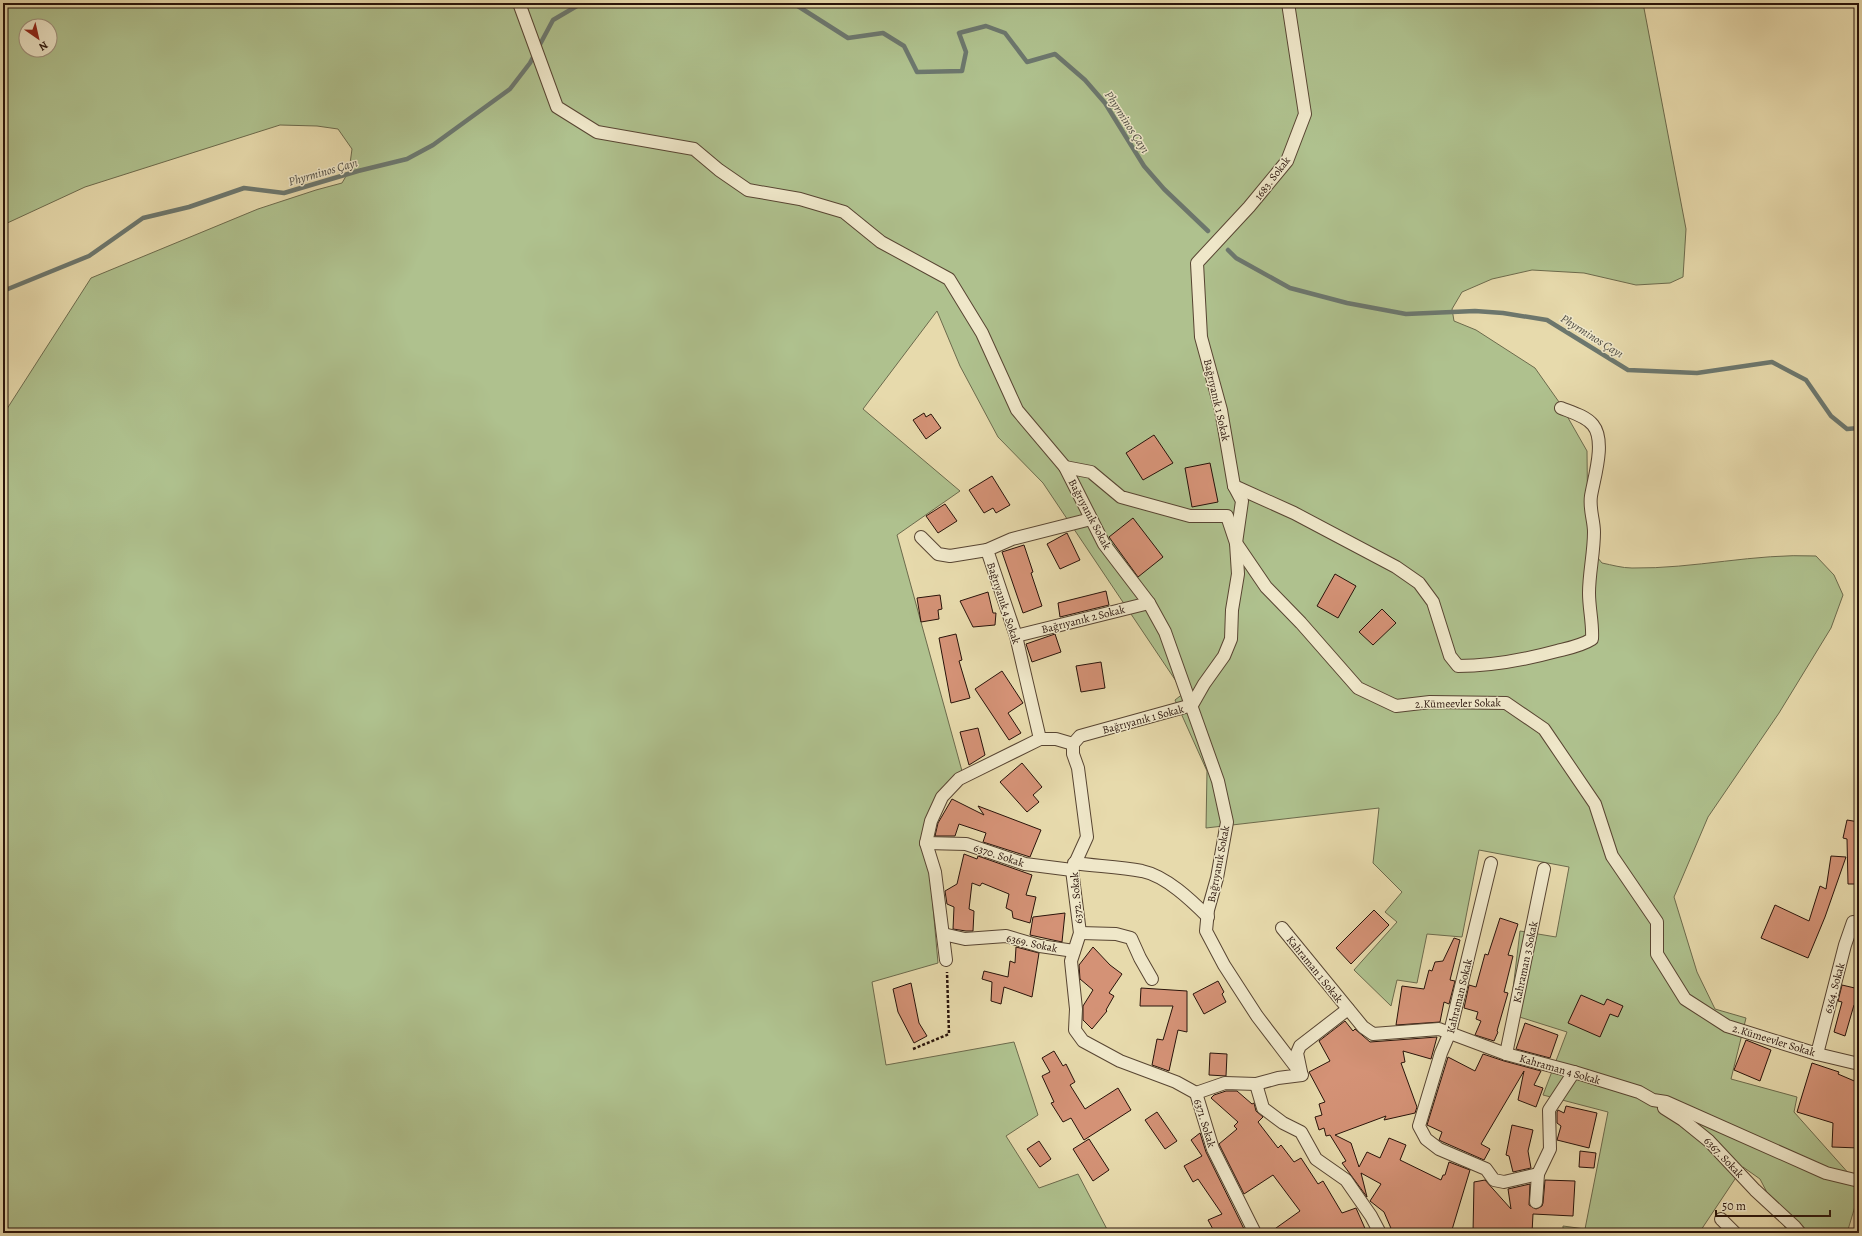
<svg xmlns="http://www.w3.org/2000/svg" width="1862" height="1236" font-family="Alegreya,serif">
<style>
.green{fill:#afc18e;stroke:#6c6a4c;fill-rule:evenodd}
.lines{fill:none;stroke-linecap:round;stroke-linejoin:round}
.stream{stroke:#6c776e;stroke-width:4.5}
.building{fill:#d49276;stroke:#29130a}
.street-casing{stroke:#584532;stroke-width:14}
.path{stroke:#29130a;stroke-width:2.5;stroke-dasharray:3 2;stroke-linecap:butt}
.street{stroke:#efe7c9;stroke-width:12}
.labels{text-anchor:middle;stroke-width:3;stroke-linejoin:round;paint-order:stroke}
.street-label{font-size:11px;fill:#29130a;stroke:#efe7c9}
.water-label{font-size:12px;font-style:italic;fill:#504d44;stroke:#efe7c9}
</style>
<rect width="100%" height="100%" fill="#e7daac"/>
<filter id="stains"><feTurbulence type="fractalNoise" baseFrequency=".005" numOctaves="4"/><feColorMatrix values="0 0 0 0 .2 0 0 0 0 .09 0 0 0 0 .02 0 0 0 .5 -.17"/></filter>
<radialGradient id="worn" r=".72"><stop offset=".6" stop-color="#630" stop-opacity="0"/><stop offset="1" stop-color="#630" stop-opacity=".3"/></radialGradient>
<!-- green -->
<path class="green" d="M3 3H1643L1686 229 1683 277 1670 283 1636 285 1584 273 1532 270 1492 279 1462 292 1452 309 1454 321 1476 330 1535 368 1559 402 1587 451 1588 546 1602 563C1612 565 1622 568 1632 568 1694 569 1755 553 1816 556L1834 575 1843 595 1831 628 1779 713 1708 817 1674 897 1697 972 1715 1009 1746 1018 1731 1079 1797 1097 1794 1112 1859 1185V1193L1847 1233H1788L1760 1179 1743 1167 1699 1233H1563V1226L1585 1229 1608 1112 1543 1095 1567 1032 1510 1014 1520 931 1556 937 1569 867 1479 850 1462 937 1427 934 1417 983 1397 980 1391 1006 1354 970 1397 922 1385 912 1402 892 1373 863 1379 808 1206 828 1207 771 1175 700 1184 693 1043 483 998 437 960 366 937 311 863 409 960 491 897 535 962 771 932 807 928 851 938 963 872 982 886 1065 1014 1042 1038 1115 1006 1136 1039 1188 1078 1174 1109 1233H3V415L91 278 258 209 316 190 342 183 349 171 352 149 338 129 317 126 280 125 85 187 3 225ZM26 26H50V50H26Z"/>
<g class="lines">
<!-- stream -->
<g class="stream">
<polyline points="793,3 848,38 883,33 904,46 917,72 962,71 966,52 959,33 986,26 1005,33 1027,62 1055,54 1085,80 1105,103 1144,166 1164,189 1208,231"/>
<polyline points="1228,250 1236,258 1290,288 1347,303 1406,314 1475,311 1503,313 1547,320 1628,370 1697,373 1772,362 1806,380 1831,416 1847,429 1859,428"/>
<polyline points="3,291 89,256 143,218 189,207 244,188 284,193 358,171 407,159 433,145 510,89 530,63 553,20 582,3"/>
</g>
</g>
<!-- building -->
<g class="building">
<polygon points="924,413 926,417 931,414 941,428 926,439 913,420"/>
<polygon points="1154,435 1173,463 1143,480 1126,453"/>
<polygon points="1210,463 1218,502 1192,507 1185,468"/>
<polygon points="992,476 1010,505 996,513 993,508 984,513 969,490"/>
<polygon points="945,504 957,521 938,533 926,516"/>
<polygon points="1133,518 1163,557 1138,577 1109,537"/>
<polygon points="1067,533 1080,560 1060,569 1047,544"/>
<polygon points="1024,545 1033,572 1031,573 1042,606 1023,613 1002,552"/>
<polygon points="1335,574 1356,586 1338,618 1317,606"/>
<polygon points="1106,591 1109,605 1060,617 1058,603"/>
<polygon points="988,592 993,613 996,613 995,625 973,627 960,601"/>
<polygon points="940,595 942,609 938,610 939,619 921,622 917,598"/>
<polygon points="1382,609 1396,623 1373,645 1359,632"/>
<polygon points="956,634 962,660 959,661 970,698 951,703 939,638"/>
<polygon points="1055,634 1061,652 1032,662 1026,644"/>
<polygon points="1101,662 1105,688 1081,692 1076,666"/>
<polygon points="1002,671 1023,703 1008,713 1021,733 1009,740 975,689"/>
<polygon points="978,728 985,755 969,765 960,732"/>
<polygon points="1022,763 1042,787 1033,795 1039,802 1027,812 1000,782"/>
<polygon points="952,799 984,815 978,806 1041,830 1030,857 983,842 986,833 959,824 955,836 935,836 938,823"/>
<polygon points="1847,820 1859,822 1859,884 1848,884 1847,839 1843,838"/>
<polygon points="964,854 977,859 978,856 1032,875 1026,895 1036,897 1030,923 1013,918 1012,911 1006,908 1009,894 982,883 980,886 972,883 969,909 974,911 973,931 966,931 953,929 954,907 947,904 945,891 957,884"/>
<polygon points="1831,856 1846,857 1825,917 1808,958 1761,938 1775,905 1809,921 1820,886 1826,889"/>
<polygon points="1374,910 1389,925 1351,964 1336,948"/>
<polygon points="1065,913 1062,942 1030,935 1033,917"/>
<polygon points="1500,918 1518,924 1508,955 1513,956 1504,992 1508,993 1497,1031 1498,1032 1494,1041 1475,1035 1481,1021 1476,1019 1478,1012 1464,1008 1469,985 1476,987 1485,954 1488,955"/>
<polygon points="1454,938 1460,940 1450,980 1455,981 1449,1004 1444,1002 1440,1022 1396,1025 1402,986 1424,989 1429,970 1432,971 1435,962 1443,961"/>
<polygon points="1016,947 1039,953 1032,997 1004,987 1001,1004 991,1001 992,982 982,979 984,971 1008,977 1010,961 1015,963"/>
<polygon points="1093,947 1110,965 1122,974 1109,993 1114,996 1106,1010 1107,1011 1092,1029 1083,1020 1083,1006 1093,990 1080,979 1079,965"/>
<polygon points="1218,981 1224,992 1222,994 1226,1002 1204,1014 1193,994"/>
<polygon points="911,983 919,1023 927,1036 914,1043 898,1012 893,989"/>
<polygon points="1842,985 1859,989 1859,1006 1854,1005 1845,1036 1834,1032 1842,1002 1838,1001"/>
<polygon points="1141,988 1187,991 1187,1032 1178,1030 1169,1071 1152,1065 1157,1039 1163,1040 1173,1006 1140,1006"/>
<polygon points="1581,995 1604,1005 1607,999 1623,1006 1618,1017 1610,1014 1600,1037 1568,1023"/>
<polygon points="1345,1021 1353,1031 1355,1029 1370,1042 1437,1037 1431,1059 1403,1051 1405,1062 1401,1063 1417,1107 1415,1113 1384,1120 1386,1116 1335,1135 1351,1143 1359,1167 1367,1152 1380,1158 1389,1138 1406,1145 1400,1160 1441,1180 1443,1175 1445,1175 1449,1162 1470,1170 1451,1233 1393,1233 1384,1212 1370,1201 1381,1184 1361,1173 1367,1197 1342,1163 1346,1161 1330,1135 1326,1136 1324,1128 1319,1130 1315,1117 1322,1115 1319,1104 1325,1102 1309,1072 1330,1061 1319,1041"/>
<polygon points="1525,1023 1558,1035 1550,1058 1516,1049"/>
<polygon points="1746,1040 1771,1050 1760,1081 1734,1070"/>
<polygon points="1054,1051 1063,1066 1066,1064 1075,1082 1070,1085 1085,1109 1118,1088 1131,1110 1084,1140 1071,1118 1063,1122 1051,1103 1054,1102 1042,1076 1050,1072 1042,1058"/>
<polygon points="1210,1053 1227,1054 1226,1076 1209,1075"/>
<polygon points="1483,1054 1504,1061 1541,1071 1534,1085 1543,1088 1536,1107 1518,1100 1524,1071 1481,1144 1490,1149 1484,1160 1443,1142 1439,1140 1442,1132 1427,1125 1448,1057 1475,1071"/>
<polygon points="1812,1063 1839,1072 1838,1074 1859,1083 1859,1148 1832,1147 1833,1123 1797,1112"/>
<polygon points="1226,1091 1237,1091 1252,1104 1254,1103 1256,1111 1263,1117 1258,1122 1278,1148 1281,1145 1294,1162 1301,1158 1318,1184 1323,1181 1342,1213 1356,1208 1367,1233 1269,1233 1300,1211 1273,1175 1244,1194 1219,1144 1237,1129 1234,1126 1238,1122 1211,1098 1214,1095"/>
<polygon points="1566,1106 1597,1113 1589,1148 1557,1140 1561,1126 1557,1123 1557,1112 1558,1110 1564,1113"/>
<polygon points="1157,1112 1177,1141 1165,1149 1145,1120"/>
<polygon points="1512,1125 1533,1130 1528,1151 1531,1168 1513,1172 1509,1156 1506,1155"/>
<polygon points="1200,1133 1206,1152 1246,1233 1215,1233 1208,1220 1222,1214 1198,1179 1193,1182 1184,1166 1202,1156 1191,1140"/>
<polygon points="1089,1139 1109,1170 1093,1181 1073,1149"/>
<polygon points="1039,1141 1051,1159 1040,1167 1027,1149"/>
<polygon points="1580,1151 1596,1153 1594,1168 1579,1167"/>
<polygon points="1485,1180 1511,1209 1508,1189 1530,1184 1529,1205 1536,1209 1542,1206 1543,1203 1545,1180 1575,1181 1573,1216 1533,1214 1532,1233 1473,1233 1474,1182"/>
</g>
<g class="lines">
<!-- street casing -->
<g class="street-casing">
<g id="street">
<polyline points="519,3 557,107 597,132 694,149 719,170 748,190 800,199 844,212 881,242 949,279 982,333 1017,410 1065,467 1104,544 1149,603 1165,632 1218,781 1227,822 1217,878 1208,910 1206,931 1224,965 1257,1016 1302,1075 1278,1078 1256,1084 1225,1083 1196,1093"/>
<polyline points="1065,467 1091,472 1121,497 1190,516 1227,516 1236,543 1266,587 1301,623 1358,688 1396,706 1430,702 1506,703 1544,729 1595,804 1612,856 1657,922 1657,954 1685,999 1727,1026 1817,1054 1859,1064"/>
<path d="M1234 486 1294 513 1396 567 1419 583 1433 602 1450 656 1458 666C1492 666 1524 660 1557 651 1569 648 1581 646 1592 639 1593 623 1589 609 1589 593 1589 573 1594 553 1594 532 1594 520 1589 509 1591 496 1594 478 1606 441 1593 425 1586 416 1571 412 1561 408"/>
<polyline points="921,537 938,554 950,556 987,550"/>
<polyline points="1016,636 1149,603"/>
<polyline points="1040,739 1016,636 987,550 1012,539 1091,519"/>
<polyline points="1073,744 1080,736 1192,705 1204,684 1224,656 1231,639 1232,610 1238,574 1236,543 1242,501 1234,486 1221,410 1201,337 1197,263 1249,207 1287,161 1305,114 1288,3"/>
<polyline points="1073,744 1073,754 1078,768 1087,837 1072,870 1080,933 1071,961 1076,1009 1075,1030 1083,1041 1120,1061 1176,1082 1196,1093 1213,1149 1255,1233"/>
<polyline points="926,843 966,844 1025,864 1072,870"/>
<path d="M1074 863C1096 866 1120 867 1142 871 1166 876 1191 900 1208 917"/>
<polyline points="1491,863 1450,1032 1441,1053 1419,1126 1426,1139 1439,1149 1486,1169 1494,1180 1504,1182 1538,1174"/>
<polyline points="1282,928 1363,1027 1373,1034 1439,1029 1506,1054 1574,1072 1639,1092 1653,1100 1666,1102 1826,1173 1859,1181"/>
<polyline points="1080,933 1116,934 1131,938 1140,958 1152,979"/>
<polyline points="943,934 965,939 1006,936 1040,946 1074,951"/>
<polyline points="946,960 935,872 926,843 931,821 942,797 959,779 1040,739 1056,739 1073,744"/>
<polyline points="1506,1054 1544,869"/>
<polyline points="1817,1054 1845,945 1853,922"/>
<polyline points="1301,1072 1297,1053 1300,1046 1348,1009"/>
<polyline points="1256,1084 1263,1108 1283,1123 1301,1132 1316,1159 1346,1180 1371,1216 1380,1233"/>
<polyline points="1664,1108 1683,1120 1709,1141 1755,1190 1795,1227 1800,1233"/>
<polyline points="1536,1202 1538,1174 1550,1149 1549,1110 1574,1072"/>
<polyline points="1721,1219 1735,1233"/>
</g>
</g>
<!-- path -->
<polyline class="path" points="913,1049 949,1034 947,972"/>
<!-- street -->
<use href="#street" class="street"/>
</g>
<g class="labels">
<!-- street labels -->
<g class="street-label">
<text transform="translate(1272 178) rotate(-53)" y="4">1683. Sokak</text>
<text transform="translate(1217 400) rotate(77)" y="4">Bağrıyanık 1 Sokak</text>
<text transform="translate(1090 514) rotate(62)" y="4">Bağrıyanık Sokak</text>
<text transform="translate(1004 603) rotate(72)" y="4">Bağrıyanık 4 Sokak</text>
<text transform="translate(1083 619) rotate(-14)" y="4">Bağrıyanık 2 Sokak</text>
<text transform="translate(1458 703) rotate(-1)" y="4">2.Kümeevler Sokak</text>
<text transform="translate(1143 719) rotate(-15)" y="4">Bağrıyanık 1 Sokak</text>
<text transform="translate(999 855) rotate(18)" y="4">6370. Sokak</text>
<text transform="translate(1218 864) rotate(-79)" y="4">Bağrıyanık Sokak</text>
<text transform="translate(1076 898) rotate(-95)" y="4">6372. Sokak</text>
<text transform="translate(1032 943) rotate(12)" y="4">6369. Sokak</text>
<text transform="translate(1525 962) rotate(-78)" y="4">Kahraman 3 Sokak</text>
<text transform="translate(1315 969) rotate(51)" y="4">Kahraman 1 Sokak</text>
<text transform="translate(1834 988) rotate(-75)" y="4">6364. Sokak</text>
<text transform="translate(1459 996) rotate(-76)" y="4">Kahraman Sokak</text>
<text transform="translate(1774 1040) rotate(17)" y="4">2.Kümeevler Sokak</text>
<text transform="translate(1560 1069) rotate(16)" y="4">Kahraman 4 Sokak</text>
<text transform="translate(1205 1123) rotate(73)" y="4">6371. Sokak</text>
<text transform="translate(1724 1157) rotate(46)" y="4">6367. Sokak</text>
</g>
<!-- water labels -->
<g class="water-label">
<text transform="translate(1127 122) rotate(57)" y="4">Phyrminos Çayı</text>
<text transform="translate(323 172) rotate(-16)" y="4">Phyrminos Çayı</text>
<text transform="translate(1592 336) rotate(32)" y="4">Phyrminos Çayı</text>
</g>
</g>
<!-- margin -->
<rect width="1862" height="1236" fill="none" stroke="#e7daac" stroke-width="16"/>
<rect x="4" y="4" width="1854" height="1228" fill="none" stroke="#29130a" stroke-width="2"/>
<rect x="8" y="8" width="1846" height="1220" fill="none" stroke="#29130a"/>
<!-- north arrow -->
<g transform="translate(38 38) rotate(146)"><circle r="19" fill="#efe7c9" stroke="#a0927d"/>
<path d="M0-3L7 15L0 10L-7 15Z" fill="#8f2418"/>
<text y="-6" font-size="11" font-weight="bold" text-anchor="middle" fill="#29130a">N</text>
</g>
<!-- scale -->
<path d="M1716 1210v6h114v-6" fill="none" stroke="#29130a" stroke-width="2"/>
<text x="1722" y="1210" font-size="12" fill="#29130a" stroke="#efe7c9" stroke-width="3" paint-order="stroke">50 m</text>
<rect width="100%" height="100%" filter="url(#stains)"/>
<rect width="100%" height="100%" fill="url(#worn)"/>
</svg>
